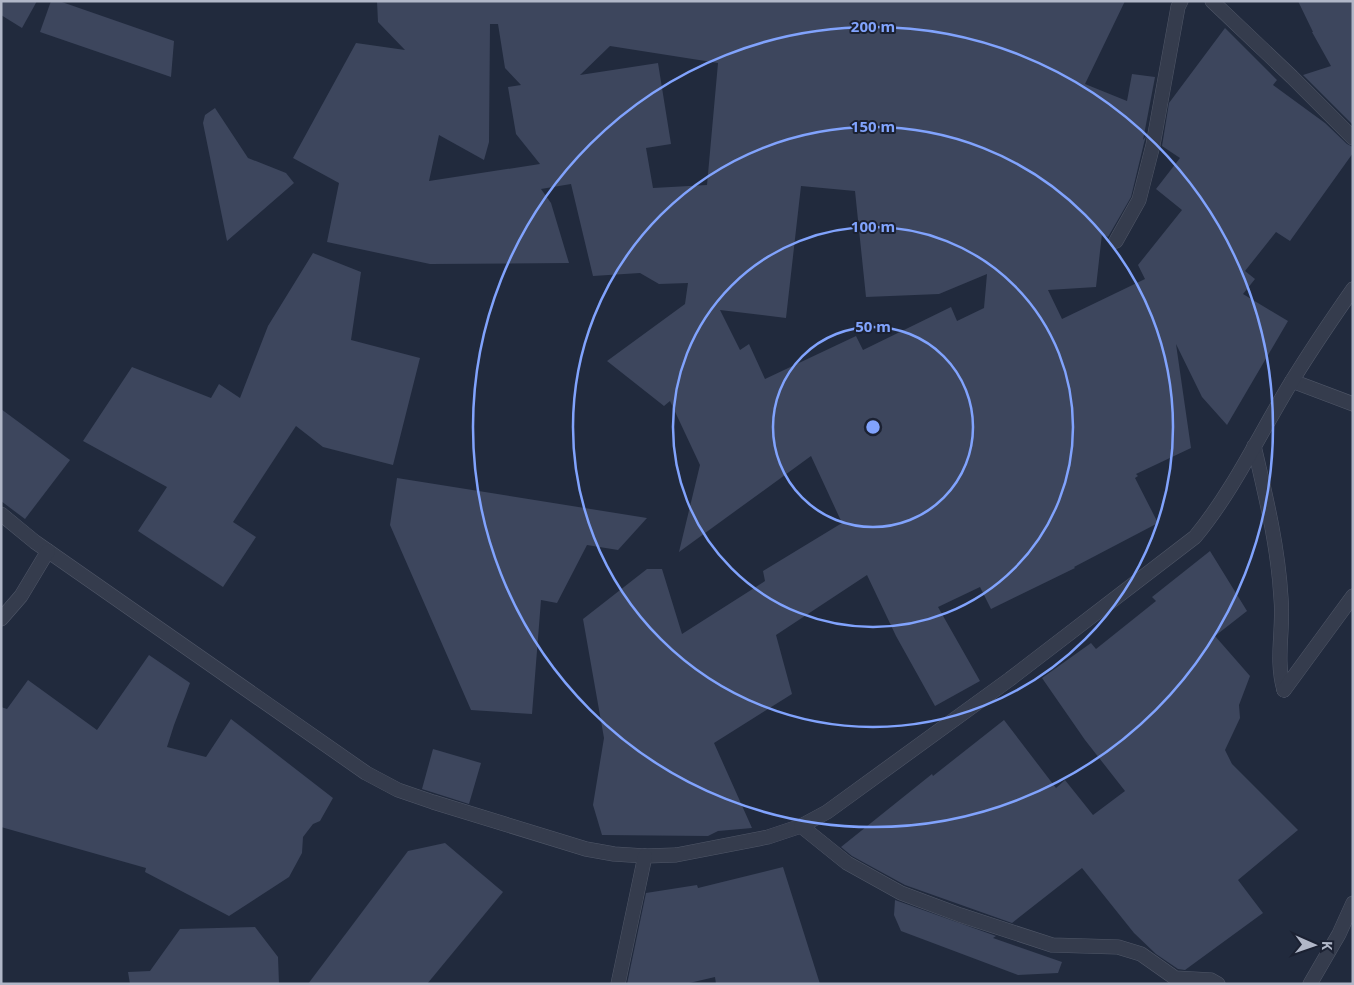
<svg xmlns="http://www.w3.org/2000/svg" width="1354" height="985" font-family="'Noto Sans',sans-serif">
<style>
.building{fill:#3d465d;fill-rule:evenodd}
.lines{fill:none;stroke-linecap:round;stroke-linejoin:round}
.minor-casing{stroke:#505768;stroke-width:15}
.minor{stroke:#353c4d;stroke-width:14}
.ring{fill:none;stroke:#81a3fd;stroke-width:2.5}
.centre{fill:#81a3fd;stroke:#1b2132;stroke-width:2.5}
.ring-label{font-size:15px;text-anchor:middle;font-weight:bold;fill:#81a3fd;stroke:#1b2132;stroke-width:4;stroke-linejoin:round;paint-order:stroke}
</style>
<rect width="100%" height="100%" fill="#212a3d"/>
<!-- building -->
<g class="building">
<polygon points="1,1 37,1 22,28 1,15"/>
<polygon points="51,1 59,1 174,41 171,77 40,32"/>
<path d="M377 1H1125L1085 84 1127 101 1132 74 1155 77 1143 140 1146 136 1144 143 1131 197 1108 237 1102 234 1096 287 1048 290 1062 319 1145 279 1138 265 1182 210 1156 189 1180 158 1162 146 1169 103 1225 28 1277 80 1273 85 1325 123 1347 144 1353 147V153L1290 241 1276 232 1245 271 1255 279 1243 294 1288 321 1227 425 1202 397 1176 344 1191 448 1136 474 1138 476 1135 478 1158 523 1074 567 1075 568 991 609 980 587 938 607 980 681 935 706 896 636 867 575 776 635 792 694 714 743 752 828 718 831 708 836 602 835 593 805 604 738 583 619 647 569H662L682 634 765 581 763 571 842 523 811 456 679 552 700 465 670 401 664 406 607 361 685 304 688 283 659 284 640 273 593 276 571 184 541 189 551 203 569 263 430 264 327 242 339 183 293 158 356 43 405 50 378 22ZM490 24H498L505 68 521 85 508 87 516 134 540 164 429 181 439 135 484 160 489 142ZM610 46 718 63 707 185 653 188 646 148 671 144 658 63 580 75ZM801 186 855 191 866 297 939 294 987 274 984 308 957 321 951 307 863 350 856 336 765 379 749 344 740 350 720 310 786 318Z"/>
<polygon points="1298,1 1353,1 1353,125 1303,75 1331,66 1312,32 1313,32"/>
<polygon points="215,108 248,158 286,173 294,183 227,241 203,123 205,115"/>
<polygon points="313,253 361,272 351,340 420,358 393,465 323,447 296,426 233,522 256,537 223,587 138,531 167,487 83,441 132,367 211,398 219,384 240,398 268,326"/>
<polygon points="1,409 70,460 25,519 1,501"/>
<polygon points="397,478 647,518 618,550 587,545 557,603 541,600 532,714 471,710 390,525"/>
<polygon points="1210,551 1247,611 1215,636 1250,676 1239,705 1240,718 1225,750 1232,764 1298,830 1238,880 1263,913 1185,970 1178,969 1156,954 1134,933 1082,868 1012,923 905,885 852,856 841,847 932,774 933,776 1004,720 1056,788 1065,780 1093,815 1125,791 1085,740 1042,678 1091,643 1096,649 1156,601 1152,597"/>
<polygon points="149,655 190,683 174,725 167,747 206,757 231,719 333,798 320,821 313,824 303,837 302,853 289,877 229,916 145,872 146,868 1,827 1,707 7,709 28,680 97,730"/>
<polygon points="433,749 481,763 469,804 422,789"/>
<polygon points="445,843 503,892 427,984 308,984 408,851"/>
<polygon points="783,867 820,984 716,984 715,977 685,984 627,984 646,893 697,885 698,888"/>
<polygon points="895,900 996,936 993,938 1062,962 1058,973 1018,975 901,931 894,915"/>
<polygon points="255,927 278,957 279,984 130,984 128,972 150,971 180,929"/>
</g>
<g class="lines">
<!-- minor casing -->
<g class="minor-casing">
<g id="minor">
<polyline points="1212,1 1292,77 1353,138"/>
<polyline points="1116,241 1139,200 1153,145 1178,7 1181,1"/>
<polyline points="1292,381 1353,404"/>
<path d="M1254 446C1266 497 1278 546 1281 598 1284 629 1275 659 1284 690"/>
<path d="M1 514 35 542 366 773 398 790 433 802 586 849 614 854 645 856 676 855 768 837 801 826 827 812 1010 679 1195 537C1234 490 1260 433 1292 381 1311 350 1332 319 1353 289"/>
<polyline points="1,619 21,596 48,551"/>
<polyline points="1284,690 1353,596"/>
<polyline points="801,826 847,863 901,893 960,915 1052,945 1118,947 1141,954 1175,978 1211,980 1218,984"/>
<polyline points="618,984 645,856"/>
<polyline points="1310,984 1339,934 1353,903"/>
</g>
</g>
<!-- minor -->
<use href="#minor" class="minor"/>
</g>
<!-- distance rings -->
<g class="ring">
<circle cx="873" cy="427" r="100"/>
<circle cx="873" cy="427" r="200"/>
<circle cx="873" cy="427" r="300"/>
<circle cx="873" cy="427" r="400"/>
</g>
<circle cx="873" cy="427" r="8" class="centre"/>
<g class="ring-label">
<text x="873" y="32">200 m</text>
<text x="873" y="132">150 m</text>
<text x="873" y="232">100 m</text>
<text x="873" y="332">50 m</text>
</g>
<!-- border -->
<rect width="1354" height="985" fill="none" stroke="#b1b7c8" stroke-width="5"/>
<!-- north arrow -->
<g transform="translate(1314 945) rotate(92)" stroke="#1b2132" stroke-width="4" paint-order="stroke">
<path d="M0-4L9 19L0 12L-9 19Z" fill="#b1b7c8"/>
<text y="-8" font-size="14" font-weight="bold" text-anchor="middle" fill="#b1b7c8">K</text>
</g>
</svg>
